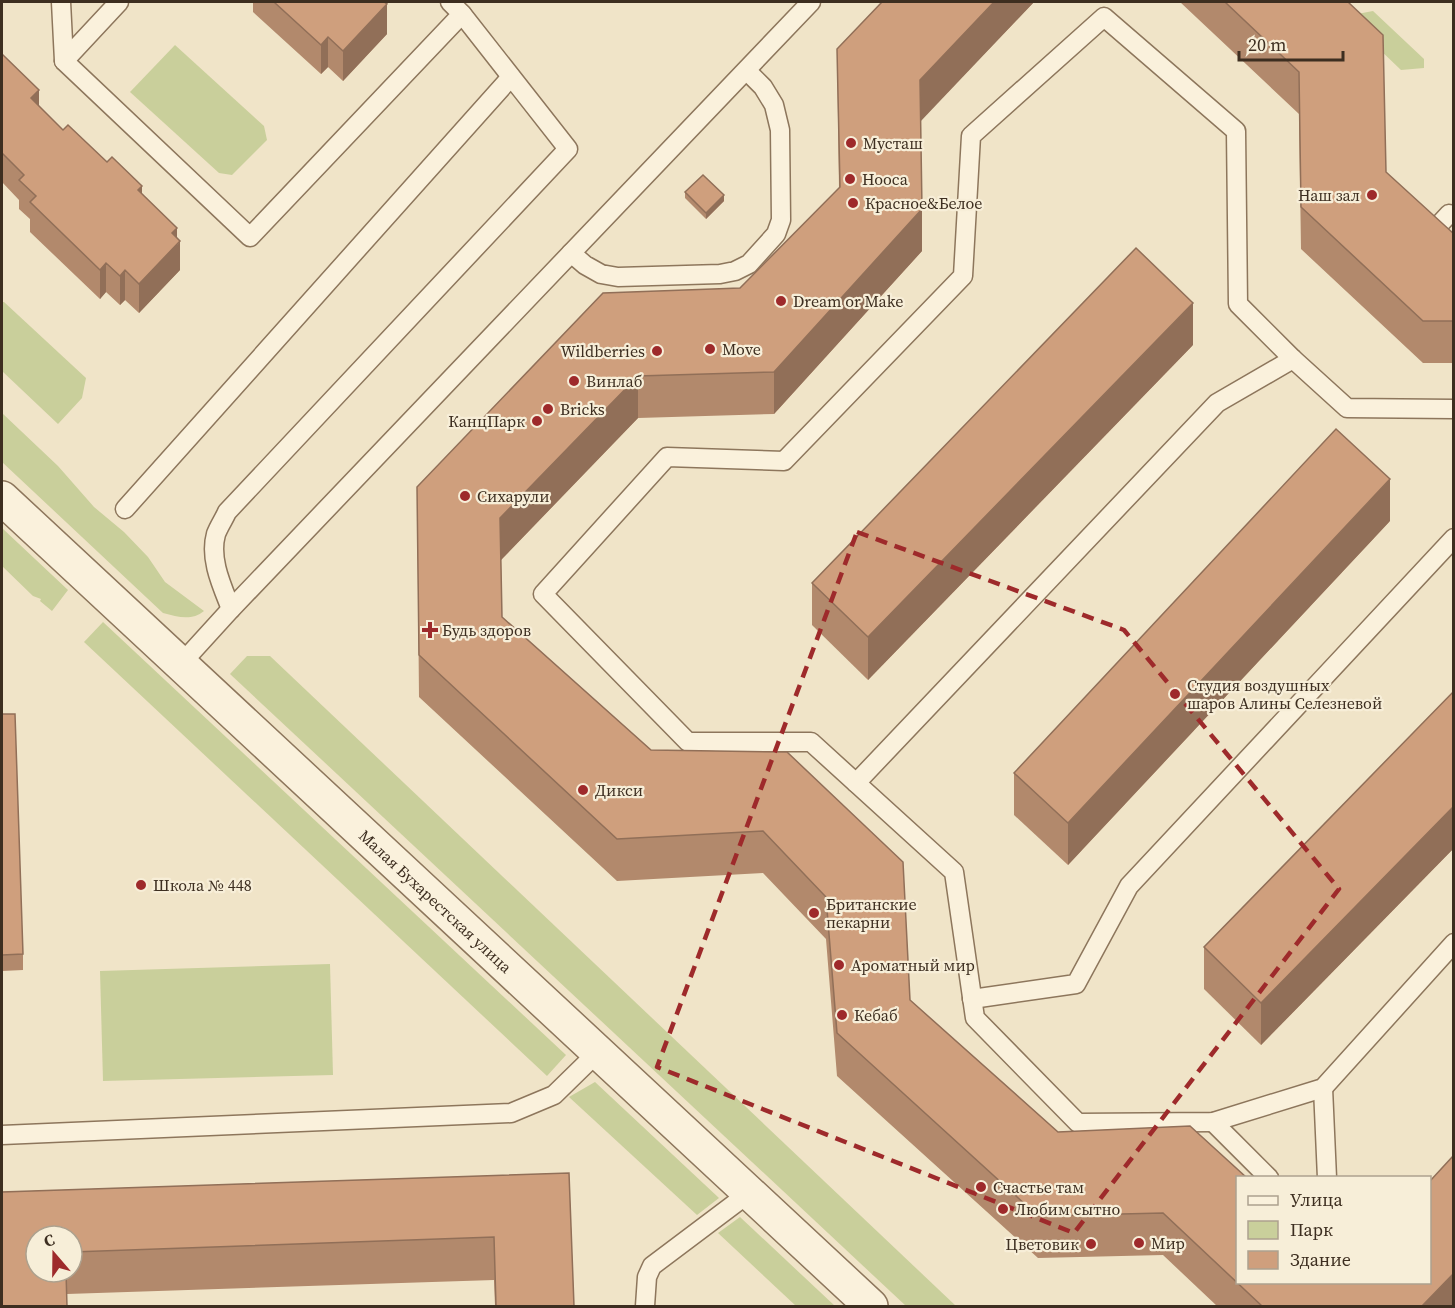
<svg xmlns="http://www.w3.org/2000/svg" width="1455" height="1308" font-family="'Source Serif 4',serif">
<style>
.green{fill:#c9cf9b}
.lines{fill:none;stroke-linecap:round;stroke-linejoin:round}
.lane-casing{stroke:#8d765c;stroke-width:21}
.street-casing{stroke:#8d765c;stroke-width:36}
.lane{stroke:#faf1dc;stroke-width:18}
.street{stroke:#faf1dc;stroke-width:33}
.wall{fill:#b2896c;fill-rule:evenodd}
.shaded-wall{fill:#916f58}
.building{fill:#cf9f7d;stroke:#916f58;stroke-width:1.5}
.marked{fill:none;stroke:#9e2a2b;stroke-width:4.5;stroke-dasharray:12 8;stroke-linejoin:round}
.poi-dot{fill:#9e2a2b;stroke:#f7eed8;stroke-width:2}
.labels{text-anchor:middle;stroke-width:4.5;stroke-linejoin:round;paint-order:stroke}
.poi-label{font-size:16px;fill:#3d2e20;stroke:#f7eed8;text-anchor:start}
.street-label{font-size:16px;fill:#3d2e20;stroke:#f7eed8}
</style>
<rect width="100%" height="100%" fill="#f0e4c8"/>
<!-- green -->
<g class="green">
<polygon points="1373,11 1424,59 1424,68 1401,70 1351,22 1352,15"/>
<polygon points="175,45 264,126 267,140 232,175 219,173 130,92"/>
<polygon points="2,302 4,302 86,378 82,398 58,424 2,371"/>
<path d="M2 413 58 466 94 507 124 532 148 557 165 582 204 611C192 621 178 617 163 613L2 462Z"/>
<polygon points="2,528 68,590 52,611 40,601 41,599 33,596 2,566"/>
<polygon points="103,622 566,1055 547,1076 84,642"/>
<polygon points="247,656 270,656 956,1306 906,1306 230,674"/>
<polygon points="330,964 333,1075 103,1081 100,971"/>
<polygon points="595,1082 719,1198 697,1215 569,1097"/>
<polygon points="740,1217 835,1306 796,1306 718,1233"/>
</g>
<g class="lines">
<!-- lane casing -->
<g class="lane-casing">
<g id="lane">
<polyline points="61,2 64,61 250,237 462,14 450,2"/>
<polyline points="64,61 119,2"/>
<polyline points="1426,239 1449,214"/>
<polyline points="571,253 585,265 601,274 618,277 720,274 735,271 749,264 776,234 781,220 780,130 774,105 763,87 747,71"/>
<polyline points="1454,409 1347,408 1293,359 1238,304 1236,131 1104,17 971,136 963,276 784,461 667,457 543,594 688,742 811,742 954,872 975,1018 1078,1123 1213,1122 1323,1088 1454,943"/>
<polyline points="125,509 511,77"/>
<path d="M231 609C222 586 209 559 216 534 219 526 224 519 227 512L568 149 462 14"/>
<polyline points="180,665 231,609 811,2"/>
<polyline points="856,783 1217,403 1293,359"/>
<polyline points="972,999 1076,984 1129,886 1454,538"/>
<polyline points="1323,1088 1327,1178"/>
<polyline points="1213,1122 1269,1178"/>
<polyline points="2,1135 511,1113 554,1095 598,1052"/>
<polyline points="645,1306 647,1277 652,1266 749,1193"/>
</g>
</g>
<!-- street casing -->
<g class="street-casing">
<g id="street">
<path id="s1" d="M2 498 871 1306"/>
</g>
</g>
<!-- lane -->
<use href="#lane" class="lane"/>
<!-- street -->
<use href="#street" class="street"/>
</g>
<!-- wall -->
<g class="wall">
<polygon points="253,2 384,2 387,34 343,81 328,67 321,74 253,12"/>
<polygon points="1034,2 920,121 922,251 774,414 638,418 501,560 502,617 651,750 787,752 910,1000 1058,1132 1190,1126 1238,1282 1454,1306 1217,1306 1163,1255 1038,1258 837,1076 826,939 763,873 617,881 419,697 417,487 740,288 839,188 837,49"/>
<polygon points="1180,2 1348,2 1386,172 1454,234 1454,363 1423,363 1301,249 1299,114"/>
<polygon points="2,54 39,106 63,130 142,194 177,238 180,270 139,313 125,300 120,305 106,292 100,299 30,232 30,219 19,209 19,200 2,182"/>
<polygon points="685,192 724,201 706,219 685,198"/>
<polygon points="1193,345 868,680 812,625 812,583"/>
<polygon points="1390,521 1068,865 1014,815 1014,773"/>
<polygon points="1454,691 1454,848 1261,1045 1204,989 1204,947"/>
<polygon points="2,714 23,954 23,970 2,971"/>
<path d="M569 1173 574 1306H495L494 1280 67 1294V1306H2V1192ZM36 1236H72V1272H36Z"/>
</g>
<!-- shaded-wall -->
<g class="shaded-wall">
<polygon points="994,2 1034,2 920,122 920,80"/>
<polygon points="387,4 387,34 343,81 343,51"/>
<polygon points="328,37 328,67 321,74 321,45"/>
<polygon points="39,90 39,119 31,98"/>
<polygon points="142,186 142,215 138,190"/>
<polygon points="724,195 724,201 706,219 706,213"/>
<polygon points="922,209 922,251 774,414 774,372"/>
<polygon points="177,228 177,245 180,241 180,270 139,313 139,284 172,233"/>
<polygon points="106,263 106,292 100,299 100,270"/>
<polygon points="125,270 125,300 120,305 120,276"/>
<polygon points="1193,303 1193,345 868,680 868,637"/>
<polygon points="638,376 638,418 500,561 500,518"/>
<polygon points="1390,479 1390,521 1068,865 1068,823"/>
<polygon points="1454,806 1454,848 1261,1045 1261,1003"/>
<polygon points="1454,1273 1454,1306 1422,1306"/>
</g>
<!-- building -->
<g class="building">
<polygon points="274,2 384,2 387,4 343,51 328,37 321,45"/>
<polygon points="882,2 994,2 920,80 922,209 774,372 638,376 500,518 502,617 651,750 787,752 903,862 910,1000 1058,1132 1190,1126 1247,1178 1238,1178 1238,1282 1430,1282 1430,1181 1454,1155 1454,1273 1422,1306 1262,1306 1163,1213 1038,1216 837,1033 826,897 763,831 617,839 419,655 417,487 603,293 740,288 840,187 837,49"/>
<polygon points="1225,2 1348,2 1383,35 1386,172 1454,234 1454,321 1423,321 1301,207 1299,72"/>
<polygon points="2,54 39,90 31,98 63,130 68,125 107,162 112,157 142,186 138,190 177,228 172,233 180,241 139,284 125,270 120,276 106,263 100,270 30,202 36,196 19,180 24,175 2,153"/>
<polygon points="703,175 724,195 706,213 685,192"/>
<polygon points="1136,248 1193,303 868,637 812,583"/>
<polygon points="1336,429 1390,479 1068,823 1014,773"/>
<polygon points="1454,691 1454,806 1261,1003 1204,947"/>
<polygon points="2,714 15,714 23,954 2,955"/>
<polygon points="569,1173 574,1306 496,1306 494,1237 72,1252 72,1236 36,1236 36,1272 66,1272 67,1306 2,1306 2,1192"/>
</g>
<!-- marked area -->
<path class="marked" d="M857 532 1124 630 1339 889 1074 1233 657 1067Z"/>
<!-- markers -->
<g class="poi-dot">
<circle cx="851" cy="143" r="6"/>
<circle cx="850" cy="179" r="6"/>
<circle cx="1372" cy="195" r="6"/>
<circle cx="853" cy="203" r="6"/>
<circle cx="781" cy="301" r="6"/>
<circle cx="710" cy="349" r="6"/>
<circle cx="657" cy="351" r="6"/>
<circle cx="574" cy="381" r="6"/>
<circle cx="548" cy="409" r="6"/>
<circle cx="537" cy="421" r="6"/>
<circle cx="465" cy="496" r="6"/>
<path d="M427 621h6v6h6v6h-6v6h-6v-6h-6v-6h6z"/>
<circle cx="1175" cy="694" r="6"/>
<circle cx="583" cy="790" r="6"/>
<circle cx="141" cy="885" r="6"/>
<circle cx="814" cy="913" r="6"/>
<circle cx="839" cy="965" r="6"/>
<circle cx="842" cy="1015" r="6"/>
<circle cx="981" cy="1187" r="6"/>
<circle cx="1003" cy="1209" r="6"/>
<circle cx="1139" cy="1243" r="6"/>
<circle cx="1091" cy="1244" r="6"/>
</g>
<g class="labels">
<!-- poi labels -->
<g class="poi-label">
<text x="863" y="149">Мусташ</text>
<text x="862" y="185">Hooca</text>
<text x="1360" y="201" text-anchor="end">Наш зал</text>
<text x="865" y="209">Красное&amp;Белое</text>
<text x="793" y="307">Dream or Make</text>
<text x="722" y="355">Move</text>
<text x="645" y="357" text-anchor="end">Wildberries</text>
<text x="586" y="387">Винлаб</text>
<text x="560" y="415">Bricks</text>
<text x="525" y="427" text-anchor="end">КанцПарк</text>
<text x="477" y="502">Сихарули</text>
<text x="442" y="636">Будь здоров</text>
<text x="1187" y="691">Студия воздушных<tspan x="1187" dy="18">шаров Алины Селезневой</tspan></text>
<text x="595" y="796">Дикси</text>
<text x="153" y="891">Школа № 448</text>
<text x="826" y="910">Британские<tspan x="826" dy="18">пекарни</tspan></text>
<text x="851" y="971">Ароматный мир</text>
<text x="854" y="1021">Кебаб</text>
<text x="993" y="1193">Счастье там</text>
<text x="1015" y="1215">Любим сытно</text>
<text x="1151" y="1249">Мир</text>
<text x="1079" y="1250" text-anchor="end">Цветовик</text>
</g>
<!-- street labels -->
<g class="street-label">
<text dy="6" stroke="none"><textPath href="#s1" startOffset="592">Малая Бухарестская улица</textPath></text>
</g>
</g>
<!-- border -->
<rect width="1455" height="1308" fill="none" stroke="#3d2e20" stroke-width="6"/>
<!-- legend -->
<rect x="1236" y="1176" width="195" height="108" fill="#f7eed8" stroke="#ada18e" stroke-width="1.5"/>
<rect x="1248" y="1196" width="30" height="9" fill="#faf1dc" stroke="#ada18e" stroke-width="1.5"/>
<text x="1290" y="1206" font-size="18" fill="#3d2e20">Улица</text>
<rect x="1248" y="1221" width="30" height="18" fill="#c9cf9b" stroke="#ada18e" stroke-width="1.5"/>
<text x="1290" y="1236" font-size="18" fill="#3d2e20">Парк</text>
<rect x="1248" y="1251" width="30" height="18" fill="#cf9f7d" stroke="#ada18e" stroke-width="1.5"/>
<text x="1290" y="1266" font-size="18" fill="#3d2e20">Здание</text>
<!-- north arrow -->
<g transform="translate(54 1254) rotate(340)"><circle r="28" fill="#f7eed8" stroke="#ada18e" stroke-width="1.5"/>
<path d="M0-4.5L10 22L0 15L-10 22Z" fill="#9e2a2b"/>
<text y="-9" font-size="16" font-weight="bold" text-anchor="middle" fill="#3d2e20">С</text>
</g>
<!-- scale -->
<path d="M1239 51v9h104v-9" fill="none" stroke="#3d2e20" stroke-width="3"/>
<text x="1248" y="51" font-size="18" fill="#3d2e20" stroke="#f7eed8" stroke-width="4.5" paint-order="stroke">20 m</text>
</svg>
